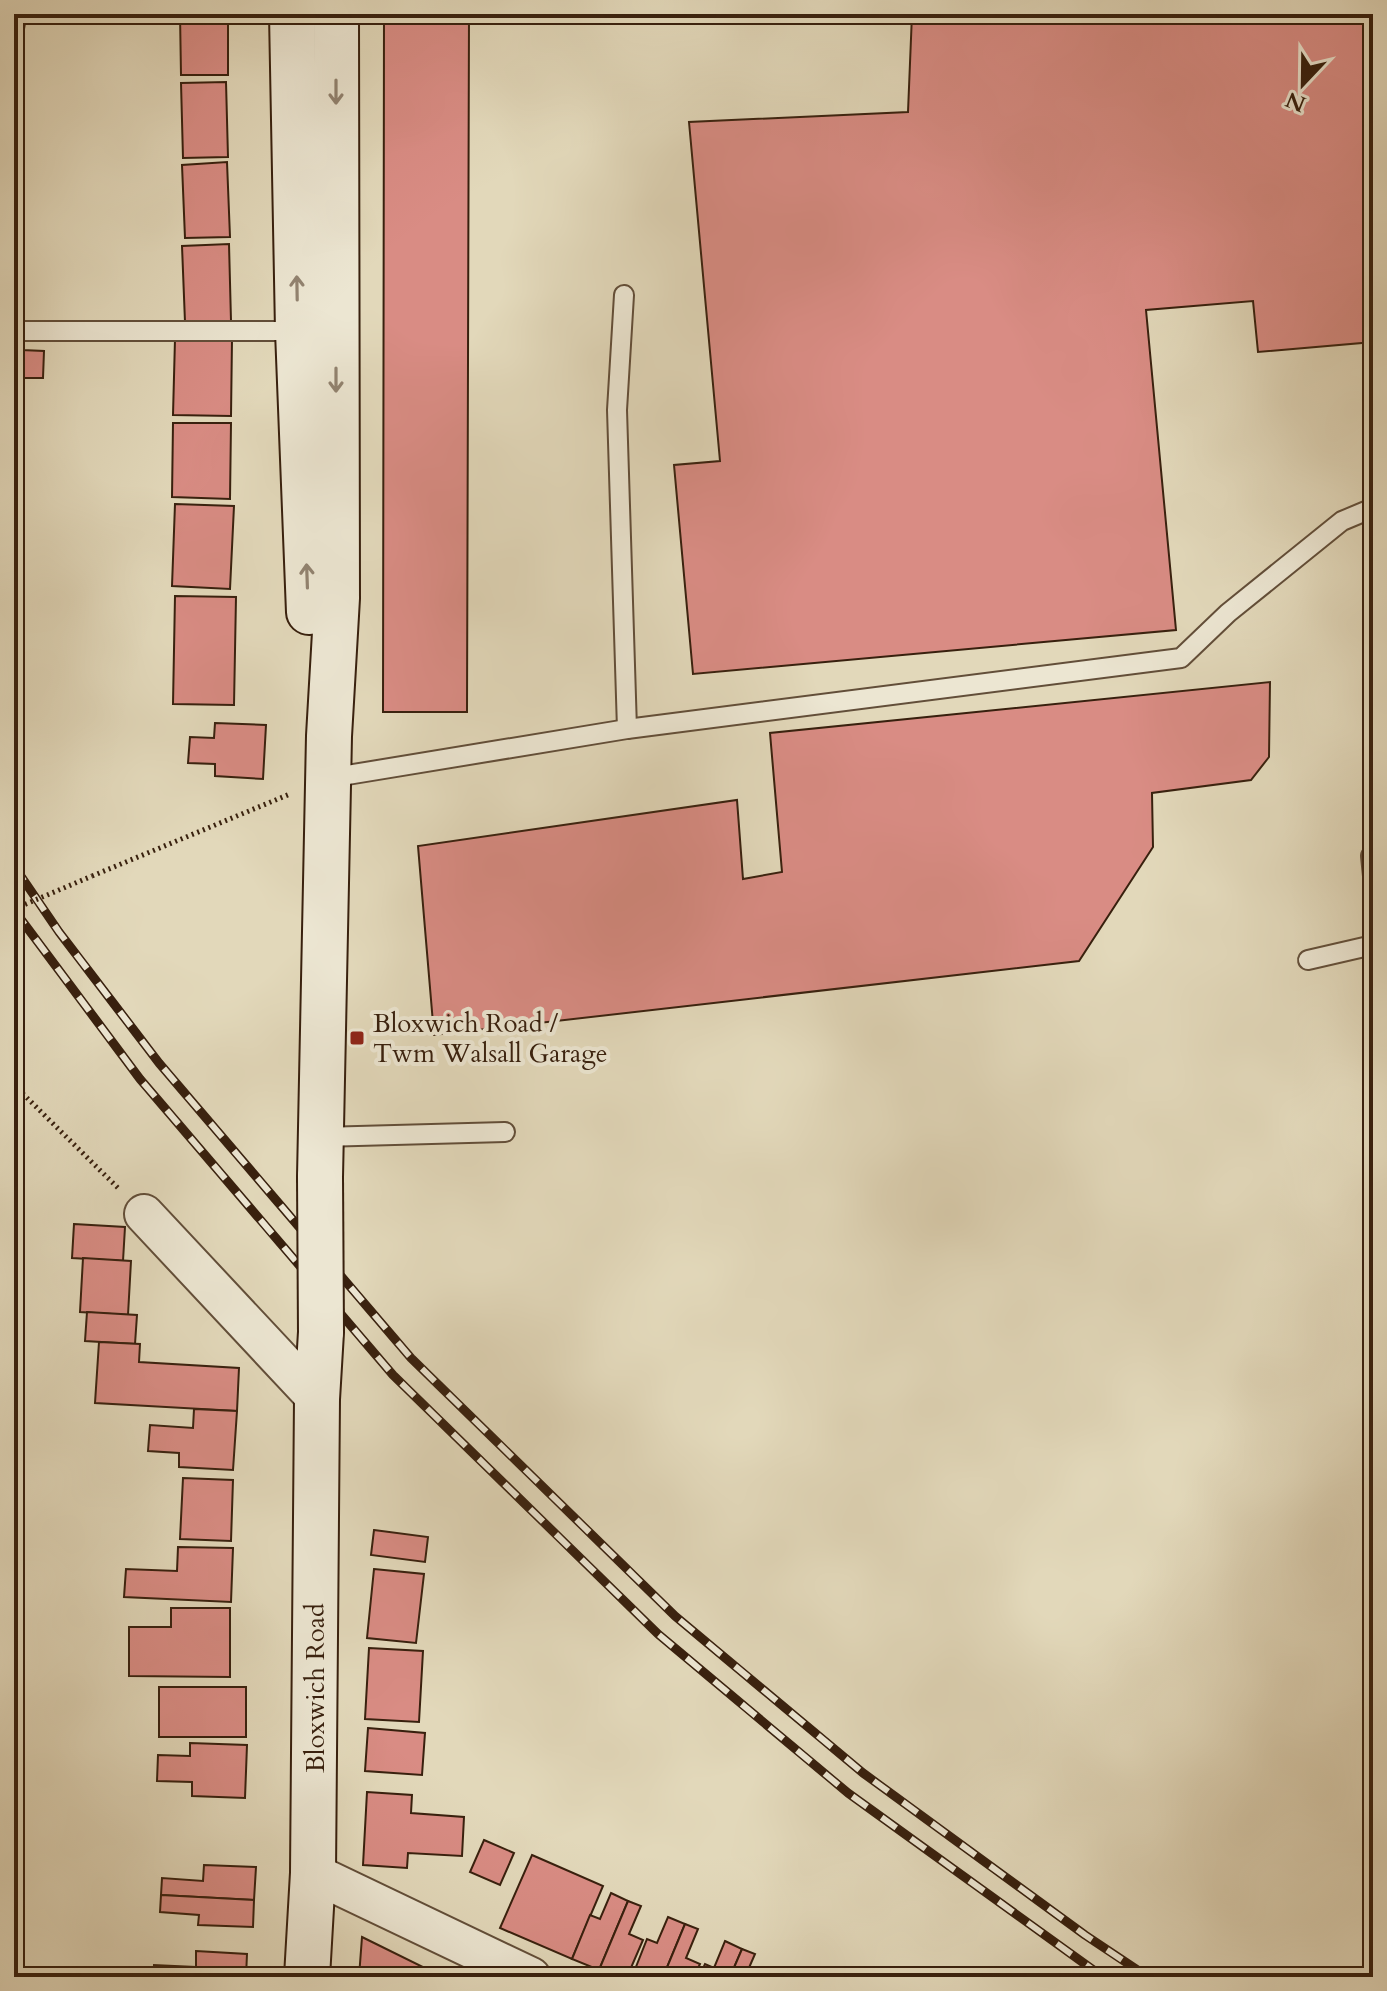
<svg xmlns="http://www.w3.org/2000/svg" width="1387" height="1991" font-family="Cardo,serif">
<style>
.building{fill:#d98c84;stroke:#38200e;stroke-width:2}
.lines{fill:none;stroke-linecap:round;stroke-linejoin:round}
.lane-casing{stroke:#624e39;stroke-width:22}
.street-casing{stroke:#624e39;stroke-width:42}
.secondary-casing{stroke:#38200e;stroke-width:48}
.path{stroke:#38200e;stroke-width:5;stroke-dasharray:2 4;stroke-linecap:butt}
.lane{stroke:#ece6d2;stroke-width:18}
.street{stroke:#ece6d2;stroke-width:38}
.secondary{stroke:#ece6d2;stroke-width:44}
.rail-casing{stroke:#38200e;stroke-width:9}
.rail{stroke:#ece6d2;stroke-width:6;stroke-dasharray:18;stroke-linecap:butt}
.secondary-bridge-casing{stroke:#38200e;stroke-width:48;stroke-linecap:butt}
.path-bridge{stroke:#38200e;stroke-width:5;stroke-dasharray:2 4;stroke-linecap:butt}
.secondary-bridge{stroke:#ece6d2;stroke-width:44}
.oneway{stroke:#928370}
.poi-dot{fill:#8f2418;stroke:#ece6d2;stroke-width:3}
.labels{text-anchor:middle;stroke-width:8;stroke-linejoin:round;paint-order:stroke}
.poi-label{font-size:26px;fill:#38200e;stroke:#ece6d2;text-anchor:start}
.street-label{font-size:26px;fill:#38200e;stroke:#ece6d2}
</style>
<rect width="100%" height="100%" fill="#e2d8ba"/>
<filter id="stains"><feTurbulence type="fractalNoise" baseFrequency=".0025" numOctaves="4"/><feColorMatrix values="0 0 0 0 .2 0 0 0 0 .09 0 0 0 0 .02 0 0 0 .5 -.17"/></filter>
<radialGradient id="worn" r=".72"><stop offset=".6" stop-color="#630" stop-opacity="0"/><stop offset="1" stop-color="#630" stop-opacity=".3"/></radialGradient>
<!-- building -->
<g class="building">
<polygon points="180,14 228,14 228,75 181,75"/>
<polygon points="384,14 469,14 467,712 383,712"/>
<polygon points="576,14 777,14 777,19 576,17"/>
<polygon points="795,14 912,14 795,16"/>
<polygon points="912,14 1373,14 1373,342 1258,352 1253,301 1146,310 1176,630 693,674 674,465 720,461 689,122 908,112"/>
<polygon points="226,82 228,157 183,158 181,83"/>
<polygon points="227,162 230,237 185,238 182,165"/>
<polygon points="229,244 231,321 185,322 182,246"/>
<polygon points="175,339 232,339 231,416 173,415"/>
<polygon points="14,342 22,342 22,350 44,351 43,378 14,378"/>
<polygon points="173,423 231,423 230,499 172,497"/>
<polygon points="175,504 234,506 230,589 172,586"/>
<polygon points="175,596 236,597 234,705 173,704"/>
<polygon points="1270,682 1269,757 1251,780 1152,793 1153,847 1079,961 434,1035 418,846 737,800 743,879 782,872 770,733"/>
<polygon points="215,723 266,725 263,779 215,776 215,764 188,763 190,737 214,738"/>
<polygon points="74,1224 125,1227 123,1261 72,1258"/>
<polygon points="83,1258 131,1261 128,1315 80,1312"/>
<polygon points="87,1312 137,1315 135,1344 85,1341"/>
<polygon points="99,1342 140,1344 139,1362 239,1368 237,1411 95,1403"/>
<polygon points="194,1409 237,1411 233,1470 179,1467 179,1453 148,1451 150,1425 193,1428"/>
<polygon points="183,1478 233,1480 231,1541 180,1539"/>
<polygon points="374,1530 428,1537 425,1562 371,1555"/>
<polygon points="178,1547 233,1548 231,1602 124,1597 126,1569 177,1571"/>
<polygon points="374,1569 424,1574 416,1643 367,1638"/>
<polygon points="171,1608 230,1608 230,1677 129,1676 129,1627 171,1627"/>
<polygon points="369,1648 423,1651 419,1722 365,1719"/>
<rect x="159" y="1687" width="87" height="50"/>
<polygon points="368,1728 425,1733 422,1775 365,1771"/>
<polygon points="190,1743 247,1745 245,1798 192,1796 192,1782 157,1781 158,1755 190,1756"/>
<polygon points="367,1792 412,1795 411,1813 464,1817 462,1856 408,1853 407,1868 363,1865"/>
<polygon points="484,1840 514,1853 500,1885 470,1872"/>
<polygon points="532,1855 603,1886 572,1959 500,1928"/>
<polygon points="204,1865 256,1867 254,1900 161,1895 162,1878 203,1881"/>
<polygon points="611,1893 628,1901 599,1970 572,1959 590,1915 600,1919"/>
<polygon points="161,1895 254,1900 253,1927 198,1925 199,1915 160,1912"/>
<polygon points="628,1901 641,1906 629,1934 643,1940 627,1977 615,1977 599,1970"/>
<polygon points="668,1917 685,1924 663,1977 632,1977 647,1939 657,1943"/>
<polygon points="685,1924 698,1929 686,1958 700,1964 694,1977 663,1977"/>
<polygon points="362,1937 427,1969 425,1977 359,1977"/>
<polygon points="725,1941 742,1949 730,1977 699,1977 705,1964 714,1968"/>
<polygon points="742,1949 755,1954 745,1977 730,1977"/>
<polygon points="196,1951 247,1954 246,1977 153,1977 154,1965 196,1967"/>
</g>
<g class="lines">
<!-- lane casing -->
<g class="lane-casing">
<g id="lane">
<polyline points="14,28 17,14"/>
<polyline points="624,295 617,410 627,729"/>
<polyline points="14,331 298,331"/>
<polyline points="329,778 627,729 1181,658 1228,613 1342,521 1373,508"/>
<polyline points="1371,856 1373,876"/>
<polyline points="1308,960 1373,945"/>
<polyline points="321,1137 505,1132"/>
</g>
</g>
<!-- street casing -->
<g class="street-casing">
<g id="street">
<polyline points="144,1214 317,1399"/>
<polyline points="313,1873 531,1977"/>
</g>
</g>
<!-- secondary casing -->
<g class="secondary-casing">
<g id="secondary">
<polyline points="292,14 298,331 309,612"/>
<polyline points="320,1177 329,736 337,598 336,14"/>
<polyline points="307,1977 313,1873 317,1399 321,1332"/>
</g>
</g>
<!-- path -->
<g class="path">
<polyline points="92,876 290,794"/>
<polyline points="14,1085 118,1188"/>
</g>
<!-- lane -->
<use href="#lane" class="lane"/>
<!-- street -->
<use href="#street" class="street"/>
<!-- secondary -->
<use href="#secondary" class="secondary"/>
<!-- rail casing -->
<g class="rail-casing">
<g id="rail">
<polyline points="14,866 59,932 159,1063 411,1358 675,1616 863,1773 1085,1935 1148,1977"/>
<polyline points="14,910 140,1079 393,1375 658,1634 848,1793 1103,1977"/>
</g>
</g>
<!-- rail -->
<use href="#rail" class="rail"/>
<!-- secondary-bridge casing -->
<g class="secondary-bridge-casing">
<polyline id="secondary-bridge" points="320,1177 321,1332"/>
</g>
<!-- path-bridge -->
<polyline class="path-bridge" points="14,909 92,876"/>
<!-- secondary-bridge -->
<use href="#secondary-bridge" class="secondary-bridge"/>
</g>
<!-- one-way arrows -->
<defs><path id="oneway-shaft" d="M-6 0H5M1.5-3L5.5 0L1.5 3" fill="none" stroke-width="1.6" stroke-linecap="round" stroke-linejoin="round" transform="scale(2)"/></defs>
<g class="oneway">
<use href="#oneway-shaft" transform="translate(336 92) rotate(90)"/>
<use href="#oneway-shaft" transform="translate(297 288) rotate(-91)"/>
<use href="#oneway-shaft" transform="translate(336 380) rotate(90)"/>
<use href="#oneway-shaft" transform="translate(307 576) rotate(-92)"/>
</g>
<!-- markers -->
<rect class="poi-dot" x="349" y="1030" width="16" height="16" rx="4"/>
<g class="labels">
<!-- poi labels -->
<g class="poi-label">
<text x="373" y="1032">Bloxwich Road /<tspan x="373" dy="30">Twm Walsall Garage</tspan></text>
</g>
<!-- street labels -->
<g class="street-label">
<text transform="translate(315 1688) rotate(-90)" y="9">Bloxwich Road</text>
</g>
</g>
<!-- margin -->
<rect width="1387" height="1991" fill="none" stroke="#e2d8ba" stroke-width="48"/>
<rect x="16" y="16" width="1355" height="1959" fill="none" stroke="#38200e" stroke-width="4"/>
<rect x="24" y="24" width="1339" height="1943" fill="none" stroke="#38200e" stroke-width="2"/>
<!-- north arrow -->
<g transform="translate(1303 84) rotate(202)" stroke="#ece6d2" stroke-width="6" paint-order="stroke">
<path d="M0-6L14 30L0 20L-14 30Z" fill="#38200e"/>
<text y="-12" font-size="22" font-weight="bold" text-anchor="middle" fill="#38200e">N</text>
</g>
<rect width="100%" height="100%" filter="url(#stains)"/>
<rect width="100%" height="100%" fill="url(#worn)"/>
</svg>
